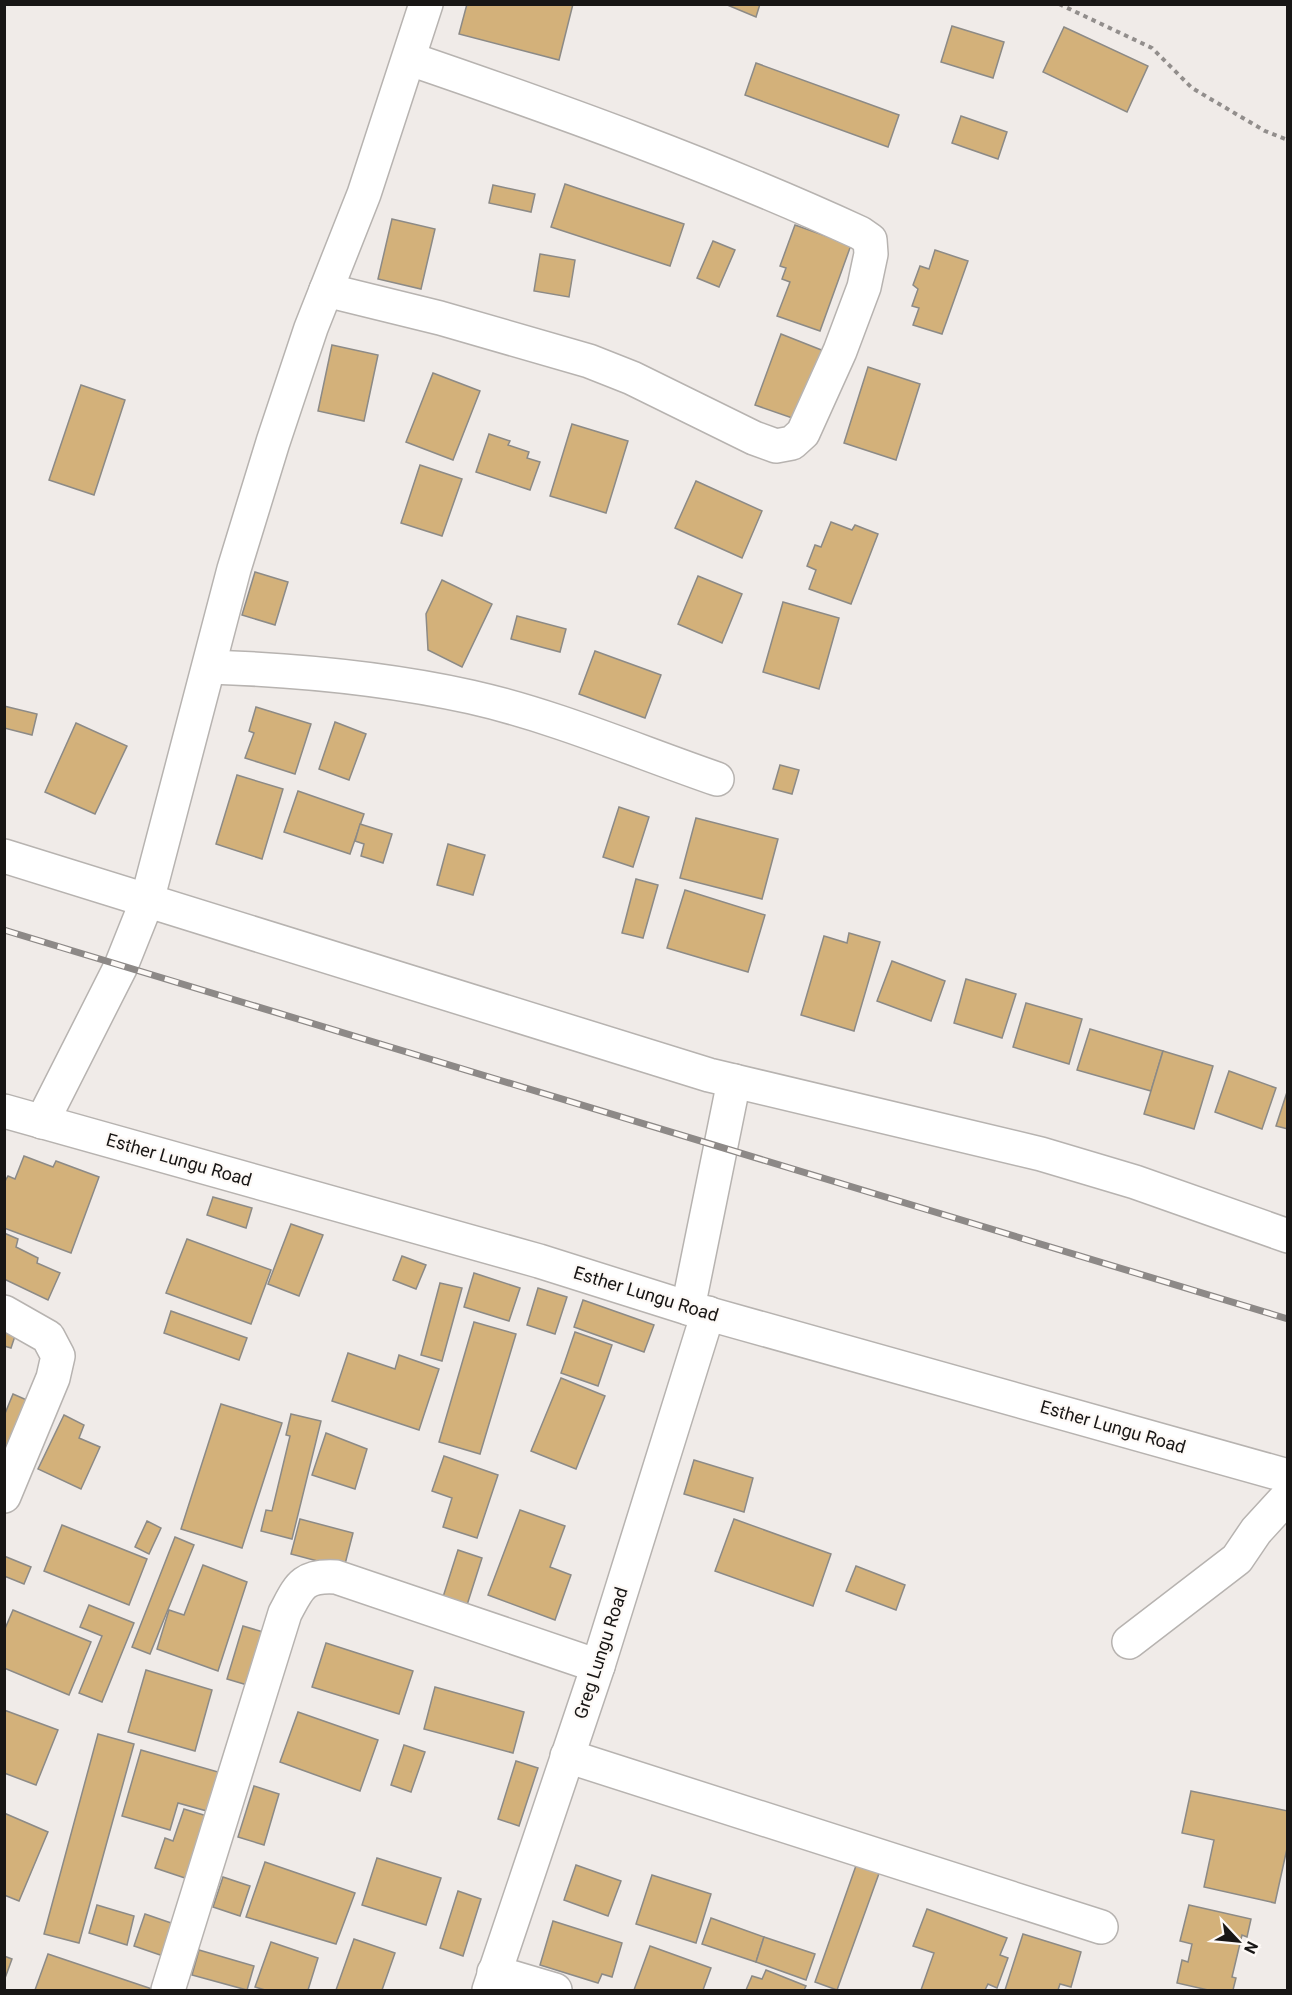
<svg xmlns="http://www.w3.org/2000/svg" width="1292" height="1995" font-family="Roboto,sans-serif">
<style>
.building{fill:#d3b17a;stroke:#8c8a86;stroke-width:1.5}
.lines{fill:none;stroke-linecap:round;stroke-linejoin:round}
.minor-casing{stroke:#b7b3b0;stroke-width:36}
.path{stroke:#928e8c;stroke-width:4;stroke-dasharray:4.5 4.5;stroke-linecap:butt}
.minor{stroke:#fff;stroke-width:33}
.rail-casing{stroke:#8d8987;stroke-width:7}
.rail{stroke:#fdf9f6;stroke-width:4.5;stroke-dasharray:14;stroke-linecap:butt}
.labels{text-anchor:middle;stroke-width:4.5;stroke-linejoin:round;paint-order:stroke}
.street-label{font-size:18px;fill:#181615;stroke:#fdf9f6}
</style>
<rect width="100%" height="100%" fill="#f0ebe8"/>
<!-- building -->
<g class="building">
<polygon points="467,4 573,4 559,60 459,34"/>
<polygon points="725,4 760,4 756,17"/>
<polygon points="952,26 1004,42 993,78 941,62"/>
<polygon points="1064,27 1148,66 1127,112 1043,72"/>
<polygon points="756,63 899,115 888,147 745,95"/>
<polygon points="961,116 1007,132 998,159 952,143"/>
<polygon points="565,184 684,224 670,266 551,227"/>
<polygon points="493,185 535,194 531,212 489,203"/>
<polygon points="392,219 435,229 421,289 378,279"/>
<polygon points="795,225 851,245 820,331 777,316 790,282 782,279 786,268 780,266"/>
<polygon points="713,241 735,250 719,287 697,278"/>
<polygon points="935,250 968,261 942,334 913,325 919,308 912,306 918,289 913,285 920,266 929,269"/>
<polygon points="540,254 575,260 569,297 534,291"/>
<polygon points="781,334 829,353 801,421 755,405"/>
<polygon points="332,345 378,355 364,421 318,411"/>
<polygon points="868,367 920,384 896,460 844,443"/>
<polygon points="433,373 480,391 453,460 406,442"/>
<polygon points="81,385 125,400 94,495 49,480"/>
<polygon points="572,424 628,441 606,513 550,496"/>
<polygon points="489,434 510,441 508,445 529,452 527,458 540,462 530,490 476,472"/>
<polygon points="420,465 462,479 442,536 401,523"/>
<polygon points="696,481 762,511 742,558 675,528"/>
<polygon points="831,522 852,530 855,525 878,534 851,604 809,589 816,570 807,566 815,545 821,547"/>
<polygon points="255,572 288,582 275,625 242,615"/>
<polygon points="698,576 742,594 722,643 678,624"/>
<polygon points="442,580 492,604 462,667 428,650 426,614"/>
<polygon points="783,602 839,618 819,689 763,672"/>
<polygon points="517,616 566,629 560,652 511,639"/>
<polygon points="595,651 661,675 645,718 579,694"/>
<polygon points="4,706 37,714 32,735 4,728"/>
<polygon points="256,707 311,724 295,774 245,758 254,733 249,731"/>
<polygon points="335,722 366,734 349,780 319,769"/>
<polygon points="76,723 127,746 95,814 45,792"/>
<polygon points="780,765 799,770 792,794 773,789"/>
<polygon points="237,775 283,789 262,859 216,844"/>
<polygon points="298,791 364,814 350,854 284,832"/>
<polygon points="619,807 649,817 633,867 603,857"/>
<polygon points="696,818 778,839 762,899 680,878"/>
<polygon points="360,824 392,834 383,863 361,856 364,844 355,841"/>
<polygon points="448,844 485,855 473,895 437,885"/>
<polygon points="636,879 658,885 643,938 622,933"/>
<polygon points="685,890 765,915 748,972 667,948"/>
<polygon points="849,933 880,942 854,1031 801,1015 824,936 847,943"/>
<polygon points="892,961 945,981 931,1021 877,1001"/>
<polygon points="966,979 1016,994 1002,1038 954,1023"/>
<polygon points="1026,1003 1082,1019 1069,1064 1013,1047"/>
<polygon points="1090,1029 1163,1051 1151,1091 1077,1070"/>
<polygon points="1163,1051 1213,1066 1194,1129 1144,1114"/>
<polygon points="1229,1071 1276,1088 1262,1129 1215,1112"/>
<polygon points="1288,1089 1288,1129 1276,1126"/>
<polygon points="24,1156 53,1167 56,1161 99,1177 71,1253 4,1228 4,1183 8,1176 15,1179"/>
<polygon points="213,1197 252,1208 246,1228 207,1215"/>
<polygon points="291,1224 323,1235 299,1296 268,1284"/>
<polygon points="4,1233 18,1239 16,1247 38,1258 37,1263 60,1273 48,1300 4,1279"/>
<polygon points="187,1239 271,1270 251,1324 166,1293"/>
<polygon points="402,1256 426,1265 416,1289 393,1280"/>
<polygon points="474,1273 520,1288 509,1321 464,1307"/>
<polygon points="440,1283 462,1288 442,1361 421,1355"/>
<polygon points="538,1288 567,1297 555,1334 527,1325"/>
<polygon points="583,1300 654,1325 644,1352 574,1327"/>
<polygon points="171,1311 247,1338 239,1360 164,1333"/>
<polygon points="474,1322 516,1334 480,1454 439,1442"/>
<polygon points="4,1323 18,1327 11,1348 4,1346"/>
<polygon points="575,1332 612,1345 598,1386 561,1373"/>
<polygon points="348,1353 395,1369 399,1355 439,1369 419,1430 332,1401"/>
<polygon points="561,1378 605,1396 576,1469 531,1451"/>
<polygon points="13,1394 36,1404 4,1458 4,1416"/>
<polygon points="221,1404 282,1423 242,1548 181,1529"/>
<polygon points="291,1414 321,1421 292,1539 261,1531 266,1510 272,1511 290,1436 286,1435"/>
<polygon points="64,1415 84,1425 79,1438 100,1447 81,1489 38,1469"/>
<polygon points="326,1433 367,1449 355,1489 312,1475"/>
<polygon points="444,1456 498,1475 477,1538 443,1527 452,1498 432,1491"/>
<polygon points="694,1460 753,1478 744,1512 684,1494"/>
<polygon points="520,1510 565,1526 550,1567 571,1575 555,1620 488,1595"/>
<polygon points="300,1519 353,1533 344,1568 291,1554"/>
<polygon points="734,1519 831,1554 813,1606 715,1571"/>
<polygon points="147,1521 161,1528 149,1554 135,1547"/>
<polygon points="62,1525 147,1559 129,1605 44,1571"/>
<polygon points="175,1537 194,1545 150,1654 132,1647"/>
<polygon points="458,1550 482,1558 467,1605 443,1597"/>
<polygon points="4,1556 31,1567 24,1584 4,1576"/>
<polygon points="203,1565 247,1582 218,1671 157,1649 169,1610 184,1615"/>
<polygon points="856,1566 905,1585 896,1610 846,1591"/>
<polygon points="89,1605 134,1623 102,1702 79,1693 102,1636 80,1627"/>
<polygon points="13,1610 91,1642 69,1695 4,1668 4,1631"/>
<polygon points="243,1626 270,1634 254,1687 227,1679"/>
<polygon points="326,1643 413,1671 399,1714 312,1687"/>
<polygon points="146,1670 212,1690 195,1751 128,1732"/>
<polygon points="435,1687 524,1712 513,1753 424,1729"/>
<polygon points="4,1710 58,1730 36,1785 4,1773"/>
<polygon points="298,1712 378,1740 360,1791 280,1762"/>
<polygon points="98,1734 134,1744 79,1943 44,1934"/>
<polygon points="404,1745 425,1752 411,1792 391,1785"/>
<polygon points="141,1750 225,1774 214,1813 178,1803 170,1830 122,1816"/>
<polygon points="516,1761 538,1768 519,1826 498,1819"/>
<polygon points="254,1786 279,1794 264,1845 238,1837"/>
<polygon points="1191,1791 1288,1811 1288,1844 1275,1903 1204,1887 1214,1840 1182,1833"/>
<polygon points="184,1809 207,1816 185,1878 155,1868 165,1838 173,1841"/>
<polygon points="4,1813 48,1832 19,1901 4,1895"/>
<polygon points="377,1858 441,1878 426,1925 362,1905"/>
<polygon points="858,1860 881,1868 837,1990 815,1982"/>
<polygon points="265,1862 355,1893 336,1944 246,1917"/>
<polygon points="576,1865 621,1881 608,1916 564,1900"/>
<polygon points="652,1875 711,1894 696,1943 636,1924"/>
<polygon points="223,1877 250,1886 240,1916 213,1907"/>
<polygon points="458,1891 481,1899 463,1956 440,1948"/>
<polygon points="97,1905 134,1916 127,1945 89,1933"/>
<polygon points="1189,1905 1251,1919 1247,1937 1242,1935 1232,1977 1236,1978 1233,1990 1208,1990 1177,1983 1182,1960 1188,1962 1192,1944 1180,1941"/>
<polygon points="927,1909 1007,1938 1000,1955 1008,1958 997,1988 988,1984 985,1990 921,1990 934,1953 913,1946"/>
<polygon points="145,1914 180,1926 169,1958 134,1946"/>
<polygon points="711,1918 764,1937 756,1962 702,1944"/>
<polygon points="553,1921 622,1943 612,1977 602,1974 598,1983 540,1965"/>
<polygon points="1023,1934 1081,1952 1071,1987 1060,1984 1058,1990 1005,1990"/>
<polygon points="764,1937 815,1954 806,1980 756,1962"/>
<polygon points="354,1939 395,1953 382,1990 336,1990"/>
<polygon points="271,1942 318,1958 308,1990 265,1990 255,1987"/>
<polygon points="650,1946 711,1968 703,1990 634,1990"/>
<polygon points="199,1950 254,1966 247,1990 192,1975"/>
<polygon points="48,1954 155,1990 35,1990"/>
<polygon points="4,1956 12,1959 4,1981"/>
<polygon points="766,1970 806,1986 804,1990 746,1990 752,1976 762,1979"/>
</g>
<g class="lines">
<!-- minor casing -->
<g class="minor-casing">
<g id="minor">
<path d="M326 290 440 318 589 361 632 378 754 438 776 446 792 443 803 433 840 351 864 287 871 254 870 240 860 233C714 166 562 111 410 59"/>
<path d="M210 667C298 670 385 678 471 697 555 716 636 751 717 779"/>
<polyline points="4,856 709,1075 1041,1154 1135,1182 1288,1236"/>
<polyline points="4,1111 539,1261 688,1308 1288,1476"/>
<polyline points="42,1122 121,966 147,901 234,569 273,442 311,328 364,194 426,4"/>
<polyline points="688,1308 734,1081"/>
<polyline points="4,1312 48,1337 58,1356 53,1378 4,1496"/>
<polyline points="1129,1642 1237,1559 1256,1531 1288,1496"/>
<polyline points="567,1756 1101,1927"/>
<polyline points="494,1972 555,1990"/>
<path d="M168 1990 285 1613C299 1587 302 1575 336 1577L598 1666"/>
<polyline points="489,1990 598,1666 708,1313"/>
</g>
</g>
<!-- path -->
<polyline class="path" points="1059,4 1152,48 1192,88 1265,131 1288,140"/>
<!-- minor -->
<use href="#minor" class="minor"/>
<!-- rail casing -->
<g class="rail-casing">
<polyline id="rail" points="4,930 1288,1319"/>
</g>
<!-- rail -->
<use href="#rail" class="rail"/>
</g>
<g class="labels">
<!-- street labels -->
<g class="street-label">
<text transform="translate(179 1160) rotate(16)" y="6">Esther Lungu Road</text>
<text transform="translate(646 1294) rotate(17)" y="6">Esther Lungu Road</text>
<text transform="translate(1113 1427) rotate(16)" y="6">Esther Lungu Road</text>
<text transform="translate(601 1653) rotate(-72)" y="6">Greg Lungu Road</text>
</g>
</g>
<!-- border -->
<rect width="1292" height="1995" fill="none" stroke="#181615" stroke-width="12"/>
<!-- north arrow -->
<g transform="translate(1238 1941) rotate(116)" stroke="#fdf9f6" stroke-width="4.5" paint-order="stroke">
<path d="M0-4.5L10 22L0 15L-10 22Z" fill="#181615"/>
<text y="-9" font-size="16" font-weight="bold" text-anchor="middle" fill="#181615">N</text>
</g>
</svg>
